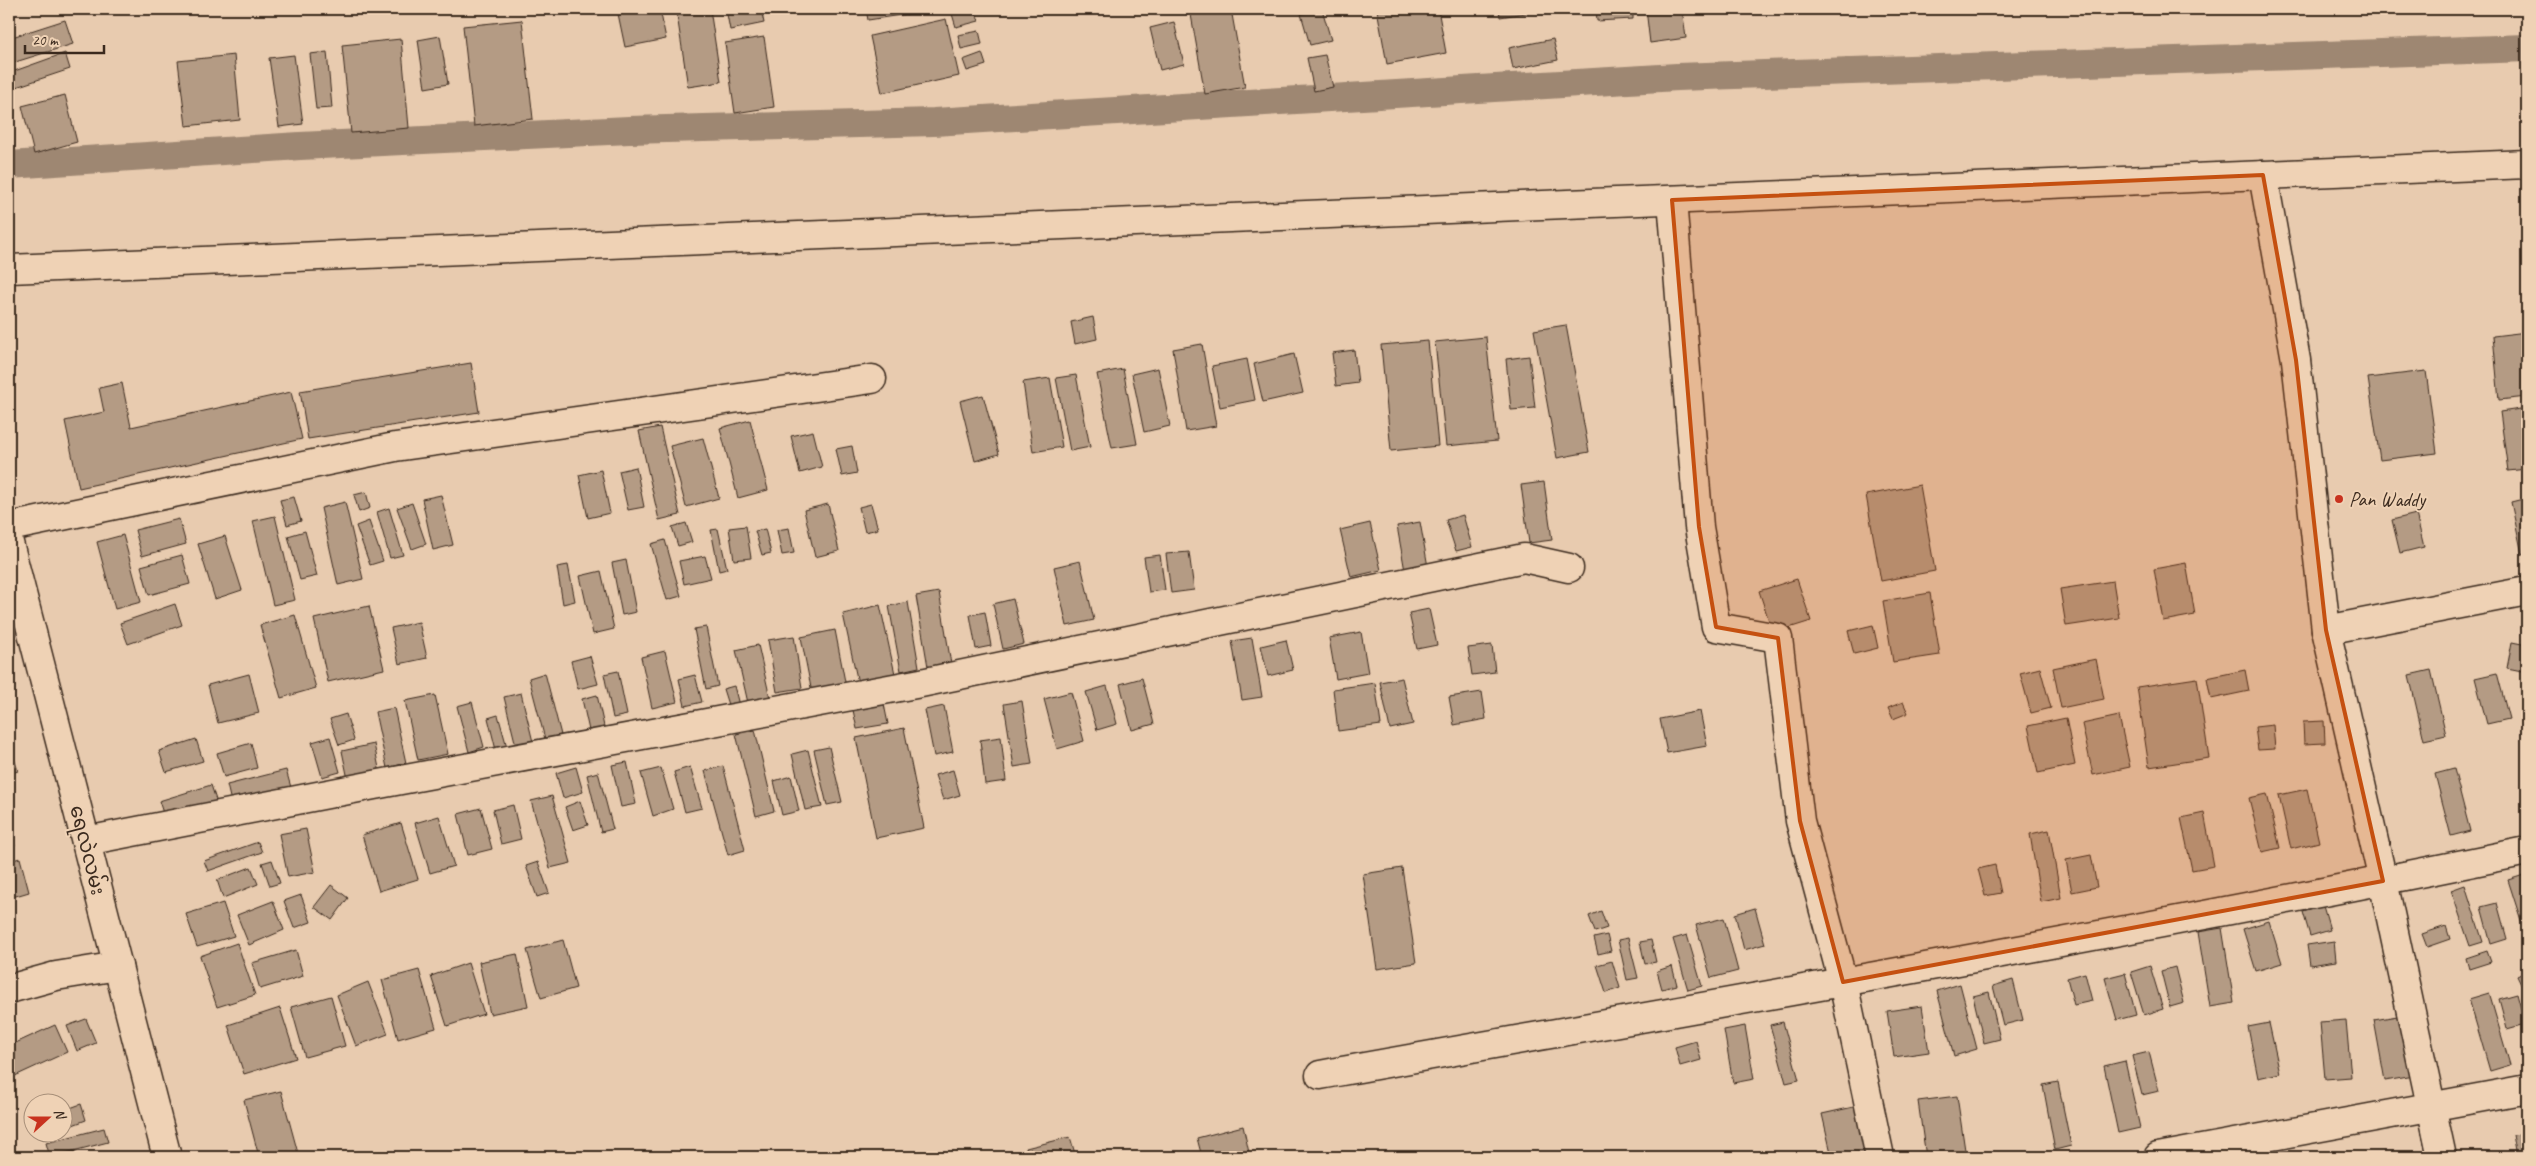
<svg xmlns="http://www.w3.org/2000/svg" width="2536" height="1166" font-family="Caveat,'Noto Sans Myanmar',sans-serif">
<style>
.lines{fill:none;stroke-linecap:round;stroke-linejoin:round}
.canal{stroke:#9e8772;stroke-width:28}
.building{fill:#b49b84;stroke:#3b2a1e}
.minor-casing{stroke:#3b2a1e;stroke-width:31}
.secondary-casing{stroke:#3b2a1e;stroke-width:31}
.primary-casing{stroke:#3b2a1e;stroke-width:31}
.minor{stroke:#efd2b5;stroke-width:28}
.secondary{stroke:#efd2b5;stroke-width:28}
.primary{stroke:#efd2b5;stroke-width:28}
.marked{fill:#c55010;fill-opacity:0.2;stroke:#c55010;stroke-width:4;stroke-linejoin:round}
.poi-dot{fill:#c8321e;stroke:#efd2b5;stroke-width:2}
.labels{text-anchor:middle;stroke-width:4;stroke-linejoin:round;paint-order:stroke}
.poi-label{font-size:20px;fill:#3b2a1e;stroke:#efd2b5;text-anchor:start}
.street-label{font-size:20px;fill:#3b2a1e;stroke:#efd2b5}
</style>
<rect width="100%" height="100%" fill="#e8cbaf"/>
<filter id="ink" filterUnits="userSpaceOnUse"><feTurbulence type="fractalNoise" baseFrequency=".02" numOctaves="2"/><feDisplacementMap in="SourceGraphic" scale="10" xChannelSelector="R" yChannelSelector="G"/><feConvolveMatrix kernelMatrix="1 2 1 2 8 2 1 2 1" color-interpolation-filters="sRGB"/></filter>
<g filter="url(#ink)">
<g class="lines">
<!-- canal -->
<polyline class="canal" points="9,165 300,146 629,130 934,122 1677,77 2527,48"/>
</g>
<!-- building -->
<g class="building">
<polygon points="617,9 660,9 666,39 625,47"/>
<polygon points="710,9 721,82 688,87 677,15"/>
<polygon points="726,9 761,9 764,23 730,30"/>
<polygon points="866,9 940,9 868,20"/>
<polygon points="971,9 975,9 979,21 956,27 952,14"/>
<polygon points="1190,9 1231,9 1245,87 1205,94"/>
<polygon points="1322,9 1331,40 1310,45 1301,14"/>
<polygon points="1377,9 1438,9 1446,53 1387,64"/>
<polygon points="1499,9 1544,9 1544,10 1500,17"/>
<polygon points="1596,9 1633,9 1633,19 1597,21"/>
<polygon points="1646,9 1682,9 1686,38 1650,43"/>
<polygon points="1720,9 1744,9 1720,11"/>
<polygon points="946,19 959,76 882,93 870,36"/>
<polygon points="65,20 73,44 9,64 9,38"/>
<polygon points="522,20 533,119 474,126 463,26"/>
<polygon points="1174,22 1184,64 1160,70 1150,28"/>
<polygon points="979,31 982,44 961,49 958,35"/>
<polygon points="440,36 448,84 425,88 418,40"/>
<polygon points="764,37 774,107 735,113 725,43"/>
<polygon points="401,39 409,128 351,133 342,45"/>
<polygon points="1553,39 1558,60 1513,69 1509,48"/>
<polygon points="327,52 332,108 316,109 310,54"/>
<polygon points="65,53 70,69 10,89 9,73"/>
<polygon points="982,53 986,65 967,71 963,60"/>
<polygon points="234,55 240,120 186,126 178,61"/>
<polygon points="294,55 303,124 279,127 269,58"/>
<polygon points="1325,55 1333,87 1314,91 1307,58"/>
<polygon points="65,95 77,142 34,154 22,106"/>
<polygon points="1093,317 1097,339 1075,344 1071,322"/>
<polygon points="1566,325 1589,452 1557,458 1534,330"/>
<polygon points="2527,332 2527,397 2499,400 2493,336"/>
<polygon points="1486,337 1497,441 1446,446 1435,342"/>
<polygon points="1428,341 1438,446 1391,451 1381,345"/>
<polygon points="1202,344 1216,426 1186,431 1173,349"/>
<polygon points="1354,350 1358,383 1336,386 1332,353"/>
<polygon points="1294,354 1303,393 1263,402 1254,364"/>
<polygon points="1529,356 1535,408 1511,410 1506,359"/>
<polygon points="1247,359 1255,400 1220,407 1212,366"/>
<polygon points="471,363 479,412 308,439 300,391"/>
<polygon points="1158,368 1170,426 1144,432 1132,374"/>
<polygon points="1123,369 1137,444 1112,448 1097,374"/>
<polygon points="2426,371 2437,453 2380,460 2368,378"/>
<polygon points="1076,375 1090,447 1070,451 1056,378"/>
<polygon points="1050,378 1062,447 1033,452 1023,382"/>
<polygon points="122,383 131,427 291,392 302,439 79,488 65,421 104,412 99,388"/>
<polygon points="983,395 999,454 975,461 960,401"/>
<polygon points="2527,408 2527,469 2508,471 2500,412"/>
<polygon points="750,420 768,490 738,498 720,428"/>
<polygon points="660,427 680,515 659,520 639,431"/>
<polygon points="813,431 822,467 800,473 791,436"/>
<polygon points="703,438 719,498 686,507 670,446"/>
<polygon points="852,446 857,473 842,476 836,449"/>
<polygon points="636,467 644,507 628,510 619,471"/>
<polygon points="601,470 610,513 588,518 579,475"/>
<polygon points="1544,482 1552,540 1529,543 1521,485"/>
<polygon points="1920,485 1935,571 1881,581 1866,495"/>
<polygon points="366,492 370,508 359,512 354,495"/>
<polygon points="441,495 453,545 433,550 422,499"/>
<polygon points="294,497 301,521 287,525 280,500"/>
<polygon points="2527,498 2527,553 2522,554 2511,502"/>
<polygon points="345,502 363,579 338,585 321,508"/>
<polygon points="412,503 426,544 412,549 397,508"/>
<polygon points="828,504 839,551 815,557 804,510"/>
<polygon points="871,504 878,529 865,532 859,507"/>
<polygon points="389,508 403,555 390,558 377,512"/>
<polygon points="2416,514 2424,547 2400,553 2392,520"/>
<polygon points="1463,515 1472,547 1456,551 1446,520"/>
<polygon points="275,516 295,600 273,605 253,521"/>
<polygon points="179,519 186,544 142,556 135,530"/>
<polygon points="369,521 383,561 370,565 356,526"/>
<polygon points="1420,522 1428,567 1405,571 1397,526"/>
<polygon points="686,523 692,542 678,546 672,527"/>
<polygon points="1370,523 1381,570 1351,577 1340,530"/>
<polygon points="746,526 751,558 734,560 729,528"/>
<polygon points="789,528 794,553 782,555 777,530"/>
<polygon points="718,529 727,569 719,571 711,530"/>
<polygon points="765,529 771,553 762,555 755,531"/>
<polygon points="305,531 317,576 300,580 288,536"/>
<polygon points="123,535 141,602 115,609 97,542"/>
<polygon points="225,536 242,590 215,599 198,544"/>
<polygon points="665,540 681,596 667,600 651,544"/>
<polygon points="1189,552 1194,590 1171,593 1166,554"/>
<polygon points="182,555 190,584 149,595 141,566"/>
<polygon points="1160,555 1165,590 1149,592 1144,557"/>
<polygon points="705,556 711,578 684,584 679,561"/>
<polygon points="626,560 636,612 622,615 612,563"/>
<polygon points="1080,561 1094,620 1067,626 1054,567"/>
<polygon points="2186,563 2195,615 2163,621 2154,569"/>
<polygon points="568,565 575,601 563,604 557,567"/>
<polygon points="601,571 614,629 593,634 580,576"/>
<polygon points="1797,579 1811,621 1773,633 1759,591"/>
<polygon points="2113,581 2119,618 2066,626 2060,589"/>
<polygon points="939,592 951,664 928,667 916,596"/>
<polygon points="1930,593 1940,655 1893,662 1883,601"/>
<polygon points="1013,599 1024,644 1003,649 993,604"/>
<polygon points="908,602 919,667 901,671 889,606"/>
<polygon points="175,604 182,625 128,644 120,623"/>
<polygon points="880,605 895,674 858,683 843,614"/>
<polygon points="369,606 384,669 328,682 314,619"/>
<polygon points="1429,609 1437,645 1417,649 1409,613"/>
<polygon points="985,612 991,646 976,649 970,615"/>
<polygon points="295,615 316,688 281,698 260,625"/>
<polygon points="419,622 427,658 399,664 391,628"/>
<polygon points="1873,625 1878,648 1854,654 1848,631"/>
<polygon points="706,627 718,686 706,689 694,629"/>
<polygon points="835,630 846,687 812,693 801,637"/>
<polygon points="1361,632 1368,673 1336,679 1329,638"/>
<polygon points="794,636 802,688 777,692 768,640"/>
<polygon points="1252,638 1262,697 1242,700 1232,641"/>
<polygon points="1286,640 1293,670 1268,676 1261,646"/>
<polygon points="2512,642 2527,645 2527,672 2507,668"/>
<polygon points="758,645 770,698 748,703 736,650"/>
<polygon points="1492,645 1495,672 1472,675 1468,648"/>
<polygon points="665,651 677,702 652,708 641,657"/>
<polygon points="590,656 598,684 578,689 571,661"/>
<polygon points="2096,659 2104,699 2061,708 2053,668"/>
<polygon points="2040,668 2051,708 2031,713 2020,673"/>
<polygon points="2245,670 2249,691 2211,699 2207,678"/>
<polygon points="2431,670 2446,735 2424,740 2409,675"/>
<polygon points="618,671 627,715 613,718 604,674"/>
<polygon points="545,673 561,735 545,739 529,678"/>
<polygon points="2497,673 2509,719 2487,724 2475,678"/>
<polygon points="249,674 259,713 218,723 208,685"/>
<polygon points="695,675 702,702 685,706 679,679"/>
<polygon points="1142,678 1154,724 1132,730 1120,684"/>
<polygon points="1402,678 1413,724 1390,729 1380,682"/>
<polygon points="2197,678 2209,758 2149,767 2137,687"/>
<polygon points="1375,683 1381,725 1338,731 1333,689"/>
<polygon points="734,686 739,705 729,708 723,689"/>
<polygon points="1107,686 1117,724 1097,730 1086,692"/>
<polygon points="1071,692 1084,741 1057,749 1044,699"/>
<polygon points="1482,692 1486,719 1454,725 1449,697"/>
<polygon points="521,693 533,742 516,746 504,697"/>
<polygon points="435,695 448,754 418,760 405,701"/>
<polygon points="597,695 605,731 590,735 582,699"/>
<polygon points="1022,701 1032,764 1014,767 1004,704"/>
<polygon points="472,702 484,747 469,752 457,706"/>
<polygon points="1903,702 1908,713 1893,719 1888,708"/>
<polygon points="884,704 888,724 857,729 853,710"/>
<polygon points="944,706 953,752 934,756 925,710"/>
<polygon points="394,708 406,763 387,768 375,712"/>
<polygon points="1700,711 1707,746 1667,753 1660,719"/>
<polygon points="346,714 354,740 339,745 330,719"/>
<polygon points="498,715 507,747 496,750 488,718"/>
<polygon points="2119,716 2130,767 2093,775 2082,724"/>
<polygon points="2066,718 2075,765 2038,773 2028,726"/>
<polygon points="2324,721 2325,743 2304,744 2303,722"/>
<polygon points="2273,725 2275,749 2258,750 2255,727"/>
<polygon points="904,728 924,828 876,838 856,738"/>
<polygon points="755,730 774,811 756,816 736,734"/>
<polygon points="330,737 340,772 322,777 312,742"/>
<polygon points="1001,737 1006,781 985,784 980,740"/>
<polygon points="196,739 203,761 166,772 159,751"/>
<polygon points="9,742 18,771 9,774"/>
<polygon points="251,743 257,768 224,777 217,753"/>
<polygon points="374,744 381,778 349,784 342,751"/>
<polygon points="829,747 842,802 827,805 814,750"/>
<polygon points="808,750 822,807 805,810 792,754"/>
<polygon points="627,762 636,804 621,807 612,765"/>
<polygon points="723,766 745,850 728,855 705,771"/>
<polygon points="576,767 583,792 563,798 556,773"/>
<polygon points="690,767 702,808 685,812 674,772"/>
<polygon points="661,768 673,809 653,816 641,773"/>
<polygon points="2454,769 2470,831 2451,836 2435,774"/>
<polygon points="286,770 292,791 232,806 227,785"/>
<polygon points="953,770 960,795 943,800 935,775"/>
<polygon points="598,772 613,829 601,832 587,775"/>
<polygon points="791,776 799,811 782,815 774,781"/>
<polygon points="211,785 217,803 165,819 159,801"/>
<polygon points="2307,789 2319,842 2291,849 2279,795"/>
<polygon points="2267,794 2280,848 2262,852 2249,798"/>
<polygon points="552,796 571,863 550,868 531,801"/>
<polygon points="580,801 588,825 573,830 565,807"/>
<polygon points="513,805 521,839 501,844 493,810"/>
<polygon points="481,808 492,849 468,855 458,814"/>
<polygon points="2204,813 2214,866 2192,870 2181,818"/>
<polygon points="439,816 454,866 430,873 415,823"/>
<polygon points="9,823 15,846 9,848"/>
<polygon points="401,823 418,879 379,891 362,835"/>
<polygon points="306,829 315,872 288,877 279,834"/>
<polygon points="2049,830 2061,898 2041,902 2030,834"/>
<polygon points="258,842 262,852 208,871 204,861"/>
<polygon points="2091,855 2097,887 2072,892 2066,860"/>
<polygon points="20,858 29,892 9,898 9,861"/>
<polygon points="272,860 280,883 270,886 262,863"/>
<polygon points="538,862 549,893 537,897 526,866"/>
<polygon points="1995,865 2001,893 1985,896 1978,869"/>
<polygon points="251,867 258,884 223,898 217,880"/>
<polygon points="1402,868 1416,963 1377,969 1363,874"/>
<polygon points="2524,875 2527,884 2526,936 2508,880"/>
<polygon points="331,885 348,898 332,920 314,907"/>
<polygon points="2465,885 2483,942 2470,946 2451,890"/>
<polygon points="301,895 311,922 294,928 284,901"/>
<polygon points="273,901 284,930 249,945 237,915"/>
<polygon points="223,903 234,936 197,947 186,914"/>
<polygon points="2497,903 2507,939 2491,944 2481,907"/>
<polygon points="2323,906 2330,930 2310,936 2303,912"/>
<polygon points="1755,908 1765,944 1744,950 1735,914"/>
<polygon points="1601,911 1607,928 1595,932 1589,916"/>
<polygon points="1724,918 1738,971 1711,978 1696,925"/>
<polygon points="2269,921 2282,963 2256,971 2243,929"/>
<polygon points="2446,926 2450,939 2427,947 2422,934"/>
<polygon points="2222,928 2234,1003 2210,1007 2198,932"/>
<polygon points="1607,935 1611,951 1598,954 1594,938"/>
<polygon points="1687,935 1702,986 1688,990 1673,939"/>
<polygon points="1628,938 1638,978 1627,980 1618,940"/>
<polygon points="563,940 576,988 541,998 527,950"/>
<polygon points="1651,940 1656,962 1645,964 1640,942"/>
<polygon points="2334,941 2336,961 2310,965 2307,945"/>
<polygon points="237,943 255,995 217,1007 200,956"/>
<polygon points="296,950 303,976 260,989 252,963"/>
<polygon points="2487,951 2491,962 2469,969 2466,958"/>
<polygon points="517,954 528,1006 490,1014 479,962"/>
<polygon points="1612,961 1620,988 1606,993 1597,965"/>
<polygon points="468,963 484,1014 447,1026 431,976"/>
<polygon points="1672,966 1677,985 1662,989 1657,971"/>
<polygon points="2150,966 2163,1009 2144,1015 2131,972"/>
<polygon points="2175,967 2184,1003 2170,1007 2161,971"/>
<polygon points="419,970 436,1028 398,1039 382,980"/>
<polygon points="2527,971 2527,997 2517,976"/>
<polygon points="2085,973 2092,1001 2074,1005 2067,978"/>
<polygon points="2125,973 2136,1015 2117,1020 2105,978"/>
<polygon points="2013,980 2023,1020 2003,1025 1993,986"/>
<polygon points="368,982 388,1034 356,1046 337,995"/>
<polygon points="1960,984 1977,1049 1954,1056 1937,991"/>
<polygon points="1989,992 2000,1039 1984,1043 1973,996"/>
<polygon points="2489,993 2510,1065 2490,1071 2469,999"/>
<polygon points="2517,994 2525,1024 2507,1029 2499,999"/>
<polygon points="331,996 345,1046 305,1057 291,1007"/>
<polygon points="1922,1006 1929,1052 1894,1057 1887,1011"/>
<polygon points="280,1008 296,1058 244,1074 228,1025"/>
<polygon points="2403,1015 2414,1076 2385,1081 2374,1020"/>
<polygon points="86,1019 96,1043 77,1051 67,1026"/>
<polygon points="2346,1020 2351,1077 2325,1079 2320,1022"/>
<polygon points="1783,1022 1799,1080 1786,1083 1770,1025"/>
<polygon points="2269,1023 2280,1073 2258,1078 2248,1027"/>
<polygon points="55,1025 67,1052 15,1076 9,1062 9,1046"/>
<polygon points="1745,1026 1754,1079 1733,1083 1724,1030"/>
<polygon points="1696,1041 1701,1060 1680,1066 1675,1047"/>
<polygon points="2149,1052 2159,1091 2142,1095 2132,1056"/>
<polygon points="2125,1061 2140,1128 2118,1133 2104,1066"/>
<polygon points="2058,1082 2071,1146 2055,1150 2043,1085"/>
<polygon points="281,1091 299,1157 259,1157 244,1100"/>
<polygon points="1957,1096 1966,1157 1926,1157 1918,1101"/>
<polygon points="81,1104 86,1120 62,1129 62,1111"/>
<polygon points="1858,1106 1870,1157 1832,1157 1822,1114"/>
<polygon points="1243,1126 1250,1157 1202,1157 1197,1138"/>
<polygon points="104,1128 108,1142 50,1157 46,1143"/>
<polygon points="2527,1133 2527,1157 2517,1157 2513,1135"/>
<polygon points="1070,1137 1076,1157 1028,1157 1026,1148"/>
<polygon points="76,1153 78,1157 65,1157"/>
</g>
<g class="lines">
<!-- minor casing -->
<g class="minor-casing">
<g id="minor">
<polyline points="2263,175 2296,360 2326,630 2383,881 2442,1157"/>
<polyline points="1672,200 1699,527 1716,627 1778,638 1800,821 1843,982 1880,1157"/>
<polyline points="9,527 395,447 872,379"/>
<polyline points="2326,630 2527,591"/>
<polyline points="86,841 374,785 921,683 1524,558 1569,568"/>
<polyline points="9,989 56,976 118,966"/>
<path d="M1320 1075C1723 1003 2127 934 2527 851"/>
<polyline points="2158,1157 2527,1089"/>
</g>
</g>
<!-- secondary casing -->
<g class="secondary-casing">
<polyline id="secondary" points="9,543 167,1157"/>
</g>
<!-- primary casing -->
<g class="primary-casing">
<polyline id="primary" points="9,269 2527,164"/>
</g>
<!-- minor -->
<use href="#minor" class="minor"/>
<!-- secondary -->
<use href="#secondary" class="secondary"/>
<!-- primary -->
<use href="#primary" class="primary"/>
</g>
</g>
<!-- marked area -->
<path class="marked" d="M2263 175 2296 360 2326 630 2383 881 1843 982 1800 821 1778 638 1716 627 1699 527 1672 200Z"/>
<!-- markers -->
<circle class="poi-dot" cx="2339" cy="499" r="5"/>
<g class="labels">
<!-- poi labels -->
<g class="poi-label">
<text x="2349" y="506">Pan Waddy</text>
</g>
<!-- street labels -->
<g class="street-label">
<text transform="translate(88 850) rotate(76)" y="7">ရေလဲလမ်း</text>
</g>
</g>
<!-- margin -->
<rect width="2536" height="1166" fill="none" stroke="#efd2b5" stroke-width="30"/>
<rect x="15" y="15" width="2506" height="1136" fill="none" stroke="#3b2a1e" stroke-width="2" filter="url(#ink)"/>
<!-- north arrow -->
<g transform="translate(48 1118) rotate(69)"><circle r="24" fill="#efd2b5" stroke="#a78f79"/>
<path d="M0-4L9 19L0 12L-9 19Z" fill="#c8321e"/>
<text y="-8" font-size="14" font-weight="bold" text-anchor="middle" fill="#3b2a1e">N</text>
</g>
<!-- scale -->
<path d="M25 45v8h79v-8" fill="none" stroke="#3b2a1e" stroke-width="2.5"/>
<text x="32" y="45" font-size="15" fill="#3b2a1e" stroke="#efd2b5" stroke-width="4" paint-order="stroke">20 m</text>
</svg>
